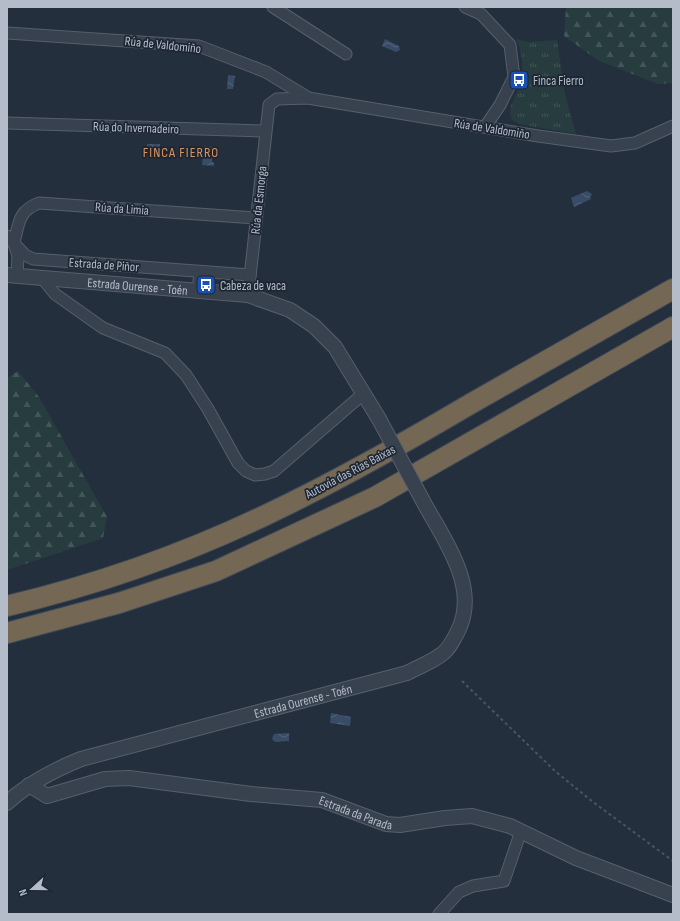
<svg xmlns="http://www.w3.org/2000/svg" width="680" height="921" font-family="'Sofia Sans Condensed',sans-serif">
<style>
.grass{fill:url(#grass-tufts)}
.forest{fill:url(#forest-firs)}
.water{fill:url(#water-waves)}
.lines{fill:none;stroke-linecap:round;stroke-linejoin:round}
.minor-casing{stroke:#565f6c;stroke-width:13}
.tertiary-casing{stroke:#565f6c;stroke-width:16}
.motorway-casing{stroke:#434c59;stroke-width:22}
.path{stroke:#44595c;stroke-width:2;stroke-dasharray:3 3;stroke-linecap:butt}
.minor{stroke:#38414e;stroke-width:11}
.tertiary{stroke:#38414e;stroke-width:14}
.motorway{stroke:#746855;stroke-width:20}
.tertiary-bridge-casing{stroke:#565f6c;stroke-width:16;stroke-linecap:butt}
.tertiary-bridge{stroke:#38414e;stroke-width:14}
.labels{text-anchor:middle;stroke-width:3.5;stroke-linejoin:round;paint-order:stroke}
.street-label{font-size:13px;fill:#b4bcc9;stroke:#1d2633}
.poi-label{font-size:13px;fill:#b4bcc9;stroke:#1d2633;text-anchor:start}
.neighbourhood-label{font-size:14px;letter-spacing:1px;fill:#d59563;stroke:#1d2633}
</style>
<defs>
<pattern id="grass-tufts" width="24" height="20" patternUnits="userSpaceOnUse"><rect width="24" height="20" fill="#263c3f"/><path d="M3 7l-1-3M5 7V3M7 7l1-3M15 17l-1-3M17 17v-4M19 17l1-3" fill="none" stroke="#435659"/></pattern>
<pattern id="forest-firs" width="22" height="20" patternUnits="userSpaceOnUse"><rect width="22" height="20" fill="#263c3f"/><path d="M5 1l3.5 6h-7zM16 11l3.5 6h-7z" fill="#435659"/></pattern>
<pattern id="water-waves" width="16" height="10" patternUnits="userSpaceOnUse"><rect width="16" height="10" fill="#394c67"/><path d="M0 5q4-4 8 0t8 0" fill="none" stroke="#53647b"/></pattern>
</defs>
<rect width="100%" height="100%" fill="#242f3e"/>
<!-- grass -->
<path class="grass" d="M516 39 529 42 557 40 565 94 576 134 519 124 512 120C506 106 517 97 520 85 524 69 523 54 516 39Z"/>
<!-- forest -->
<g class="forest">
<polygon points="566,7 673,7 673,83 658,84 599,61 564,36"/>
<polygon points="18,371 39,397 107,517 103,538 7,570 7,378"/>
</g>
<!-- water -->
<g class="water">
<polygon points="385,39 399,46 400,50 396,52 382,46"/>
<polygon points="228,75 235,76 233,89 227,89"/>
<polygon points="147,144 160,144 160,151 147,150"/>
<polygon points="204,146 213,147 212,162 214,163 214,166 202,165"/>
<polygon points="587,191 592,194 590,197 591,199 574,207 571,198"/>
<polygon points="331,713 351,717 350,726 330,723"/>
<polygon points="289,733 289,741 275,742 272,739 274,734"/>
</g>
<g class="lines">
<!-- minor casing -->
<g class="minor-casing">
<g id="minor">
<polyline points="273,7 346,54"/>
<polyline points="465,7 481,14 510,45 514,77 500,105 485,127"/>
<polyline points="7,33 199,46 266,72 307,97"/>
<polyline points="7,123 265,131"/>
<polyline points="7,236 25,255 33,259 250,275"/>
<path d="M14 243C19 223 18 211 39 203L256 218"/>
<polyline points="14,243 18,256 17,276"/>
<polyline points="42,278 55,294 103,328 165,353 186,375 208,409 238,463 246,471 255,475 265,474 274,471 363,394"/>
<polyline points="198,291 200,272"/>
<polyline points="248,295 269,105 277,99 308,98 538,136 611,146 635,143 673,126"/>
<polyline points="439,914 459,892 473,886 504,881 521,831"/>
</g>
</g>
<!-- tertiary casing -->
<g class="tertiary-casing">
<g id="tertiary">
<path id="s1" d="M7 275 248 295 290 310 314 326 335 347 379 419"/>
<path id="s2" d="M29 785 47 796 105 779 129 778 251 794 322 800 386 824 400 825 445 818 472 816 510 826 576 858 673 895"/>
<path id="s3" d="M7 803C28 783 54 770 81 759L407 673C418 667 432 662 442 654 449 649 454 639 458 631 480 587 444 540 423 501"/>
</g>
</g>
<!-- motorway casing -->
<g class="motorway-casing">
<g id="motorway">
<path d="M7 606C96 585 187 553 270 513 339 480 406 442 472 403 539 365 606 327 673 289"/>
<polyline points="7,633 119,603 216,571 375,497 673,327"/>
</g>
</g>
<!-- path -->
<polyline class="path" points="462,681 555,771 593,802 673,861"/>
<!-- minor -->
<use href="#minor" class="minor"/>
<!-- tertiary -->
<use href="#tertiary" class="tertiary"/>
<!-- motorway -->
<use href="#motorway" class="motorway"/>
<!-- tertiary-bridge casing -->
<g class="tertiary-bridge-casing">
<polyline id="tertiary-bridge" points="379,419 423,501"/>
</g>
<!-- tertiary-bridge -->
<use href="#tertiary-bridge" class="tertiary-bridge"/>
</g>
<!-- icons -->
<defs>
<g id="bus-square" transform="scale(1)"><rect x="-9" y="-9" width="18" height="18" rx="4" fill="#1a4fb4" stroke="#1d2633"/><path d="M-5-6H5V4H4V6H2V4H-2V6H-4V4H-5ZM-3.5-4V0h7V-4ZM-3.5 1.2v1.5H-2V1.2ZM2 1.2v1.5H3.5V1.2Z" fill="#fff"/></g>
</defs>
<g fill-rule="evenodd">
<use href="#bus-square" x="519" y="80"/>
<use href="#bus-square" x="206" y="285"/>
</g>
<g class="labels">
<!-- street labels -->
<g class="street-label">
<text transform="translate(163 44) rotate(6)" y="5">Rúa de Valdomiño</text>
<text transform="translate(136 127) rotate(2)" y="5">Rúa do Invernadeiro</text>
<text transform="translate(492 128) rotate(9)" y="5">Rúa de Valdomiño</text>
<text transform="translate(258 200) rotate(-84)" y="5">Rúa da Esmorga</text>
<text transform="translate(122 208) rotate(4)" y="5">Rúa da Limia</text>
<text transform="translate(104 264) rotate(4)" y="5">Estrada de Piñor</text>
<text dy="5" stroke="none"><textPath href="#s1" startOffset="131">Estrada Ourense - Toén</textPath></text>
<text transform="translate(350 471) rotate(-28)" y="5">Autovía das Rías Baixas</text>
<text dy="5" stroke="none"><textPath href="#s3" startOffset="316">Estrada Ourense - Toén</textPath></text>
<text dy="5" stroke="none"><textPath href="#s2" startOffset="336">Estrada da Parada</textPath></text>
</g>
<!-- poi labels -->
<g class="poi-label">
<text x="533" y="85">Finca Fierro</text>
<text x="220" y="290">Cabeza de vaca</text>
</g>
<!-- neighbourhood labels -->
<g class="neighbourhood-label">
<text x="181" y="157">FINCA FIERRO</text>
</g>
</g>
<!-- border -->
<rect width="680" height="921" fill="none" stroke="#b4bcc9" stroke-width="16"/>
<!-- north arrow -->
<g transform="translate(32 889) rotate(249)" stroke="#1d2633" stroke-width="3" paint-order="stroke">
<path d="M0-3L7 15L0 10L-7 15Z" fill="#b4bcc9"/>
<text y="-6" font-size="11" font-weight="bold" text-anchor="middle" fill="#b4bcc9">N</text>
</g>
</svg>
